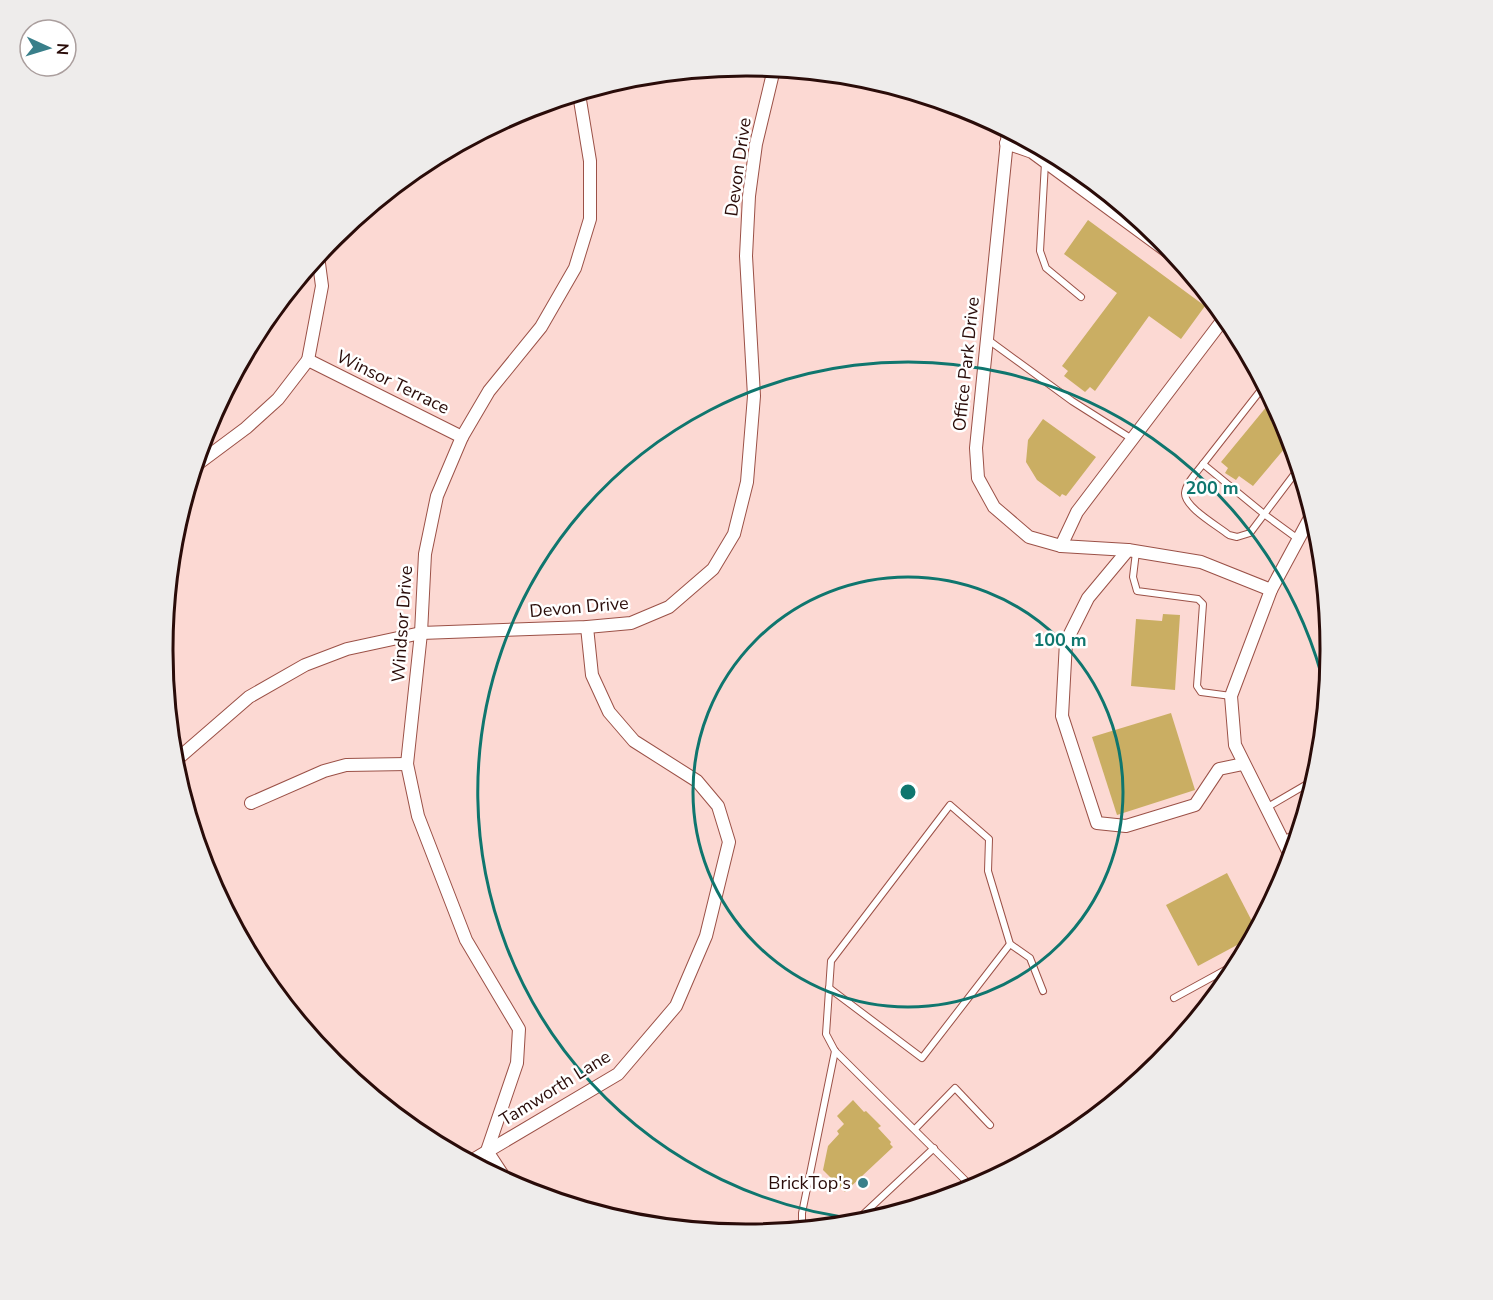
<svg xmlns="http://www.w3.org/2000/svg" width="1493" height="1300" font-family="'Nunito Sans',sans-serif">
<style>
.building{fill:#caae63}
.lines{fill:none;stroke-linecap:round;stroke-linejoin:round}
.service-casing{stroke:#9b5147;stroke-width:8}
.minor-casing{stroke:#9b5147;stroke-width:14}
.service{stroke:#fff;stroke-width:6}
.minor{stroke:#fff;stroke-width:12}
.ring{fill:none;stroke:#0f766e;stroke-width:3}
.poi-dot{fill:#397f8a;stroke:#fff;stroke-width:2}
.labels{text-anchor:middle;stroke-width:5;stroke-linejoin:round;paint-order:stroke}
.street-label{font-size:18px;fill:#2a0c09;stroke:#fff}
.poi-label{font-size:18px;fill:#2a0c09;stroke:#fff;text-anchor:end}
.rim{fill:none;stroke:#2a0c09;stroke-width:3}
.centre{fill:#0f766e;stroke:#fff;stroke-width:3}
.ring-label{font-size:18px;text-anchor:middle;font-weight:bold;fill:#0f766e;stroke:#fff;stroke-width:5;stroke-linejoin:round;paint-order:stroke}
</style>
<rect width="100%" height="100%" fill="#fcd9d3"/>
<!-- building -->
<g class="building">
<polygon points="1088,220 1205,306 1181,339 1149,316 1095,391 1090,387 1085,392 1064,376 1068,371 1062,366 1117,293 1064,254"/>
<polygon points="1272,400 1286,427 1291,441 1253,486 1239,476 1236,480 1225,473 1228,468 1221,462"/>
<polygon points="1043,419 1096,457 1066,496 1062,494 1060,497 1037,480 1026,462 1028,440"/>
<polygon points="1163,614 1180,615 1175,690 1131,686 1136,619 1162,621"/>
<polygon points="1171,713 1195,790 1117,815 1092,737"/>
<polygon points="1227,873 1256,929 1252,937 1198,966 1166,905"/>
<polygon points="853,1100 864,1112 866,1111 881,1126 878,1128 891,1142 890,1144 893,1147 845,1192 823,1170 828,1146 839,1134 837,1131 844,1124 837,1116"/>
</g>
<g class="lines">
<!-- service casing -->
<g class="service-casing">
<g id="service">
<polyline points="1045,163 1040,251 1046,268 1081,297"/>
<polyline points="987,339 1072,401 1132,439"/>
<polyline points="1203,464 1264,386"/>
<path d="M1298 539 1264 514 1203 464C1197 472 1186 483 1185 493 1184 507 1218 526 1229 535L1237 537 1250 533 1299 468"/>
<polyline points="1136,552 1133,577 1137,591 1198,599 1203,604 1197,686 1201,692 1231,696"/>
<polyline points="1266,808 1314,780"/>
<polyline points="1283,840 1299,832"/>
<polyline points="829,988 922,1058 1010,944"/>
<polyline points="1174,998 1238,963"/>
<polyline points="915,1129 955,1088 990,1125"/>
<polyline points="973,1188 835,1051 826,1034 831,961 950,805 989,839 988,871 1010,944 1030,958 1043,991"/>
<polyline points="854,1223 934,1148"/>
<polyline points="802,1229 802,1213 835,1051"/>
</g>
</g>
<!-- minor casing -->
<g class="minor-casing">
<g id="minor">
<polyline points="1008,131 976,448 978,478 994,507 1029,537 1061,546 1128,550 1201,562 1271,590"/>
<polyline points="1006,143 1032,152 1168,252"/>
<polyline points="308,360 462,437"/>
<polyline points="195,466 246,428 278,399 308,360 322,286 318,256"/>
<polyline points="1061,546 1077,512 1225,317"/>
<polyline points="1128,550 1088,598 1066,642 1062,716 1097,823 1126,826 1195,805 1219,769 1243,764"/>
<polyline points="174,762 249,697 305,665 347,649 421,633 587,627 631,623 669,607 713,569 734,534 747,482 754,396 746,256 749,196 756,144 774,69"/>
<polyline points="251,803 324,771 346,765 407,764"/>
<polyline points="1291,857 1235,745 1231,696 1271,590 1312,514"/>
<polyline points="487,1151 517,1063 519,1029 466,940 418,816 407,764 421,633 425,554 437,496 462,437 489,391 541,327 575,268 590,219 590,161 579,94"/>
<polyline points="487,1151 506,1180"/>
<polyline points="471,1161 618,1074 676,1006 706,936 729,842 718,806 697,781 634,741 609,712 592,675 587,627"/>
</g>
</g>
<!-- service -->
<use href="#service" class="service"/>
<!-- minor -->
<use href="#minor" class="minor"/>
</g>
<!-- distance rings -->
<g class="ring">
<circle cx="908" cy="792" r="215"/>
<path d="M867 1220A430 430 0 1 1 1326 692"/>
</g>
<!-- markers -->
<circle class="poi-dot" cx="863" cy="1183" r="6"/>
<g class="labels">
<!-- street labels -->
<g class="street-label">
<text transform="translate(738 167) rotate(-82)" y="6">Devon Drive</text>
<text transform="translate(966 364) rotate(-84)" y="6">Office Park Drive</text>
<text transform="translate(393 382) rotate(26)" y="6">Winsor Terrace</text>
<text transform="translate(579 607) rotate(-5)" y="6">Devon Drive</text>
<text transform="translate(402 624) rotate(-86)" y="6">Windsor Drive</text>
<text transform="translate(555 1088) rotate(-32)" y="6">Tamworth Lane</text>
</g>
<!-- poi labels -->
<g class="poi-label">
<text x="851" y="1189">BrickTop's</text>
</g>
</g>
<!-- crop -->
<path d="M0 0H1493V1300H0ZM746 76H747A573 573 0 0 1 1320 649V651A573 573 0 0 1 747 1224H746A573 573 0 0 1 173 651V649A573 573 0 0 1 746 76Z" fill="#eeeceb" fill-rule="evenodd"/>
<path class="rim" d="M746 76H747A573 573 0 0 1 1320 649V651A573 573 0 0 1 747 1224H746A573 573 0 0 1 173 651V649A573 573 0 0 1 746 76Z"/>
<circle cx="908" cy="792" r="9" class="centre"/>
<g class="ring-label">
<text x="1212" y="494">200 m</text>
<text x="1060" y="646">100 m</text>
</g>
<!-- north arrow -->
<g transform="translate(48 48) rotate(94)"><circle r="28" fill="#ffffff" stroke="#aa9e9d" stroke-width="1.5"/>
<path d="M0-4.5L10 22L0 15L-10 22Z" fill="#397f8a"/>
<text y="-9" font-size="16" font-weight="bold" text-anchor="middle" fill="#2a0c09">N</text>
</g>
</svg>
